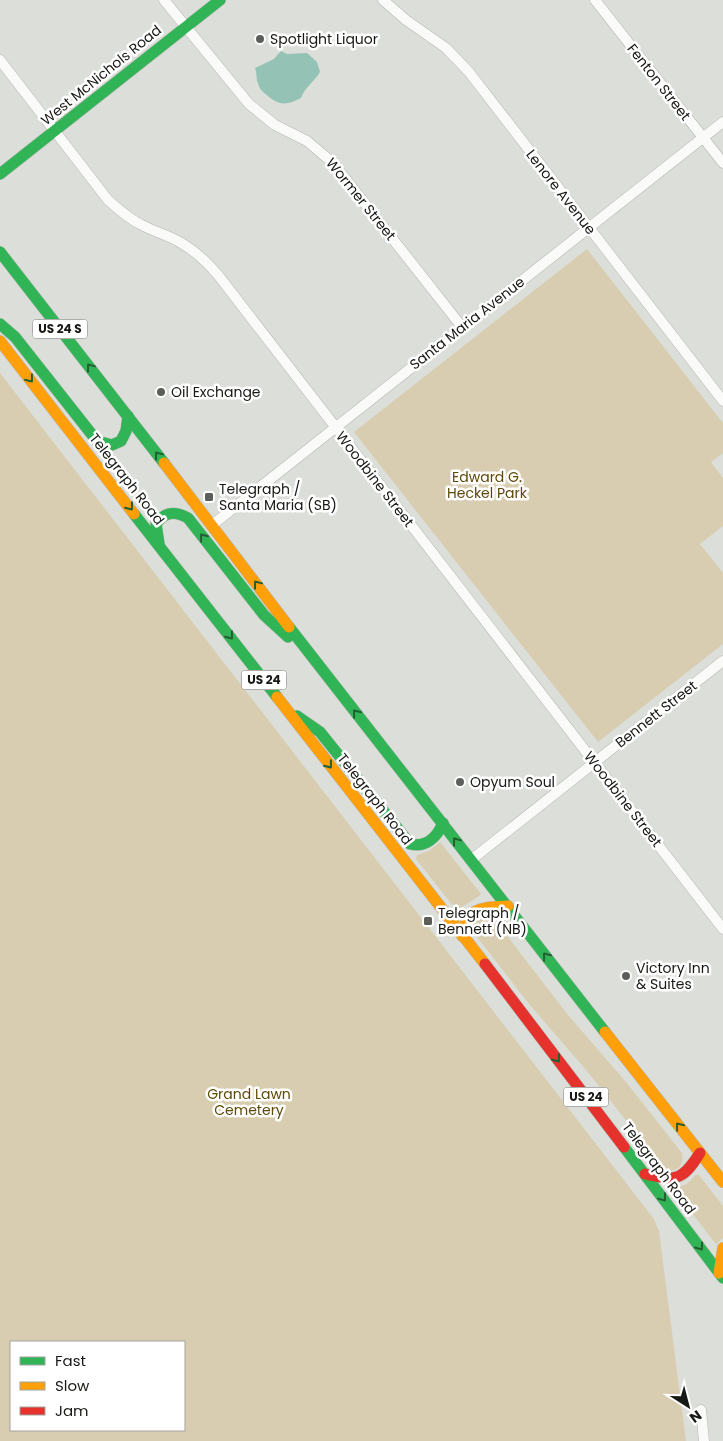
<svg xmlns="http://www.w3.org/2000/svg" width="723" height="1441" font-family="Poppins,sans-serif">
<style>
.green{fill:#d8cdb0;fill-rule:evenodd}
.water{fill:#94c3b5}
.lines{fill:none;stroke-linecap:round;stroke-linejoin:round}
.street-casing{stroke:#b4b6b2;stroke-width:11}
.fast-casing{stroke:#b4b6b2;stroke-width:12}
.slow-casing{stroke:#b4b6b2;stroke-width:12}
.jam-casing{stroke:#b4b6b2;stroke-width:12}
.street{stroke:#fafaf9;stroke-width:10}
.fast{stroke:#30b455;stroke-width:11}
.slow{stroke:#ff9f0a;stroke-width:11}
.jam{stroke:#e5322d;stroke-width:11}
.oneway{stroke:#225f32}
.poi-dot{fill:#5c5e5a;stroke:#fff;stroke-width:2}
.labels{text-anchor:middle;stroke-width:5;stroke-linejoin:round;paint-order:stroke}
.shield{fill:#fff;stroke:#5d5e5b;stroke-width:1}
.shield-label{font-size:12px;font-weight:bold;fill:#171915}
.poi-label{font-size:14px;fill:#171915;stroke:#fff;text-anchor:start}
.street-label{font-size:14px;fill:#171915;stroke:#fff}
.park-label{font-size:14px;fill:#5f4907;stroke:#fff}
</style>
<rect width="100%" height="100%" fill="#dcdfd9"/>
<!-- green -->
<g class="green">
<polygon points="587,249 723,423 723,453 711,462 723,478 723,526 700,544 723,573 723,644 598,742 354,432"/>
<path d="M0 373 654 1219 659 1231 686 1441H0ZM11 1342H184V1430H11Z"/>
<path d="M440 842 481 894C478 898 463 905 457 911L416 859 417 855 429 851Z"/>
<path d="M480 916 488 918 501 928 568 1015 626 1082 682 1153C684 1163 680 1170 670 1171L662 1166 587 1071 529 1004 474 933 472 923Z"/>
<path d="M695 1175H699L723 1206V1238L716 1244 674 1190 675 1187C685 1186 690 1183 695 1175Z"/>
</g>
<!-- water -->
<path class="water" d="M281 51 287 54 307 53 317 62 320 72C315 81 304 88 301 98 288 105 279 106 268 96 264 93 259 89 258 83 256 79 257 73 255 68L274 59Z"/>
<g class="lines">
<!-- street casing -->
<g class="street-casing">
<g id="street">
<polyline points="164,0 249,104 275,125 307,141 333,163 462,327"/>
<polyline points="383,0 406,20 446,48 469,72 723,401"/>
<polyline points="595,0 723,163"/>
<path d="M0 60 108 200C118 209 128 218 140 224 154 232 169 235 183 244 196 252 208 263 218 275L723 929"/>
<polyline points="212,525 723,122"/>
<polyline points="471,860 723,661"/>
<polyline points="701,1410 704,1441"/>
</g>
</g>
<!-- fast casing -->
<g class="fast-casing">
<g id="fast">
<polyline points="0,174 220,0"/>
<polyline points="0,252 164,463"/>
<polyline points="0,324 15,337 97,441 112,445 121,441 126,431 128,416"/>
<polyline points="134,514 277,697"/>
<path d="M159 544 156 524C165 511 175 511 188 518L264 615 288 637"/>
<polyline points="289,627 605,1032"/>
<path d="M297 716 320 732 410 844C426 848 437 837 443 823"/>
<polyline points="624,1147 723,1278"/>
</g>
</g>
<!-- slow casing -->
<g class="slow-casing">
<g id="slow">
<polyline points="0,341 134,514"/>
<polyline points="164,463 289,627"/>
<polyline points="277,697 485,964"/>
<path d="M462 936C467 906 482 908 508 906"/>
<polyline points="605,1032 723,1182"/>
<polyline points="719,1273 723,1248"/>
</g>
</g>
<!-- jam casing -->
<g class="jam-casing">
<g id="jam">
<polyline points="485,964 624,1147"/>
<path d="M645 1174C677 1181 682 1181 700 1153"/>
</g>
</g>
<!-- street -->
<use href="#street" class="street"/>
<!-- fast -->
<use href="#fast" class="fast"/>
<!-- slow -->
<use href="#slow" class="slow"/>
<!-- jam -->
<use href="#jam" class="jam"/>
</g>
<!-- one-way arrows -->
<defs><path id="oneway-chevron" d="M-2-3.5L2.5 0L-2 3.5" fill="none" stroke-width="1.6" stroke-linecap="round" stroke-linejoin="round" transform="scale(1.25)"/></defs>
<g class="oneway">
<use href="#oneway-chevron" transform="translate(90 367) rotate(-127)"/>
<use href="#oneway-chevron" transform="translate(30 379) rotate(52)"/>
<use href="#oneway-chevron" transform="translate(158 455) rotate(-127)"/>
<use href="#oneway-chevron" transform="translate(130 507) rotate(52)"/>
<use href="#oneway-chevron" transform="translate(203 537) rotate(-128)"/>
<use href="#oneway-chevron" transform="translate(257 584) rotate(-127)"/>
<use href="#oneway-chevron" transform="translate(230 636) rotate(52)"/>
<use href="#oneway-chevron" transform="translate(356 713) rotate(-128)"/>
<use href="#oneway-chevron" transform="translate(329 765) rotate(52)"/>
<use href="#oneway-chevron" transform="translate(456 841) rotate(-127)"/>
<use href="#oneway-chevron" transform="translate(546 956) rotate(-128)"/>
<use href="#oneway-chevron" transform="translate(557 1059) rotate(53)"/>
<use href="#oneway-chevron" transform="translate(679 1126) rotate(-129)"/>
<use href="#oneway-chevron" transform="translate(663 1198) rotate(53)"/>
<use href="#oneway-chevron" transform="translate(700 1247) rotate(54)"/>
</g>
<!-- markers -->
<g class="poi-dot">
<circle cx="260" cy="39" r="5"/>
<circle cx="161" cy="392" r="5"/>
<rect x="204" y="492" width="10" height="10" rx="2.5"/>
<circle cx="460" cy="782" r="5"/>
<rect x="423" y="916" width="10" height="10" rx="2.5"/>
<circle cx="626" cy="976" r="5"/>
</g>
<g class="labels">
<!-- shield labels -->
<g class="shield">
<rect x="32.5" y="319.5" width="55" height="19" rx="4"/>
<rect x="241.5" y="670.5" width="45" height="19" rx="4"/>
<rect x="563.5" y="1087.5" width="45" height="19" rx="4"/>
</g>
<g class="shield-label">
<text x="60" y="333">US 24 S</text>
<text x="264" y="684">US 24</text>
<text x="586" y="1101">US 24</text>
</g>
<!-- poi labels -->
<g class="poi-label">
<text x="270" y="44">Spotlight Liquor</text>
<text x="171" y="397">Oil Exchange</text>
<text x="219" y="494">Telegraph /<tspan x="219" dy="16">Santa Maria (SB)</tspan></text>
<text x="470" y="787">Opyum Soul</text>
<text x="438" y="918">Telegraph /<tspan x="438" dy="16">Bennett (NB)</tspan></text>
<text x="636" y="973">Victory Inn<tspan x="636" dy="16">&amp; Suites</tspan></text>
</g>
<!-- street labels -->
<g class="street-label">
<text transform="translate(101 75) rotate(-39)" y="5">West McNichols Road</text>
<text transform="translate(659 82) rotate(52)" y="5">Fenton Street</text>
<text transform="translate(561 192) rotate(52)" y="5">Lenore Avenue</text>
<text transform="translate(361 199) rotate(51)" y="5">Wormer Street</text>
<text transform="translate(467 323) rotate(-38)" y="5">Santa Maria Avenue</text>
<text transform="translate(127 479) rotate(52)" y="5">Telegraph Road</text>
<text transform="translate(375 479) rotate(52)" y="5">Woodbine Street</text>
<text transform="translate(656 714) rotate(-38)" y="5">Bennett Street</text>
<text transform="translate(375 799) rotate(52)" y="5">Telegraph Road</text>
<text transform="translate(623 799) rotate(52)" y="5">Woodbine Street</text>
<text transform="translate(659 1168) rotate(53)" y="5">Telegraph Road</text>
</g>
<!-- park labels -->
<g class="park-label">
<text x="487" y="482">Edward G.<tspan x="487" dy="16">Heckel Park</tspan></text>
<text x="249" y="1099">Grand Lawn<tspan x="249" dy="16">Cemetery</tspan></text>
</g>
</g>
<!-- legend -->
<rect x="10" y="1341" width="175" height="90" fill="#ffffff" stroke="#a2a3a1"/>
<rect x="20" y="1357" width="25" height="8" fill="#30b455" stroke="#a2a3a1"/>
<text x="55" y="1366" font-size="15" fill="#171915">Fast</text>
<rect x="20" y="1382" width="25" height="8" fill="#ff9f0a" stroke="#a2a3a1"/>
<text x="55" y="1391" font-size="15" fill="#171915">Slow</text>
<rect x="20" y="1407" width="25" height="8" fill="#e5322d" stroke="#a2a3a1"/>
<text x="55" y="1416" font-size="15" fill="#171915">Jam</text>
<!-- north arrow -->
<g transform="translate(688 1406) rotate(144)" stroke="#ffffff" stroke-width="4" paint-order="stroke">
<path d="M0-4L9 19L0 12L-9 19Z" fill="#171915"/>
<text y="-8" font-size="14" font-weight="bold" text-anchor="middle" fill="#171915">N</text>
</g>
</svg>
